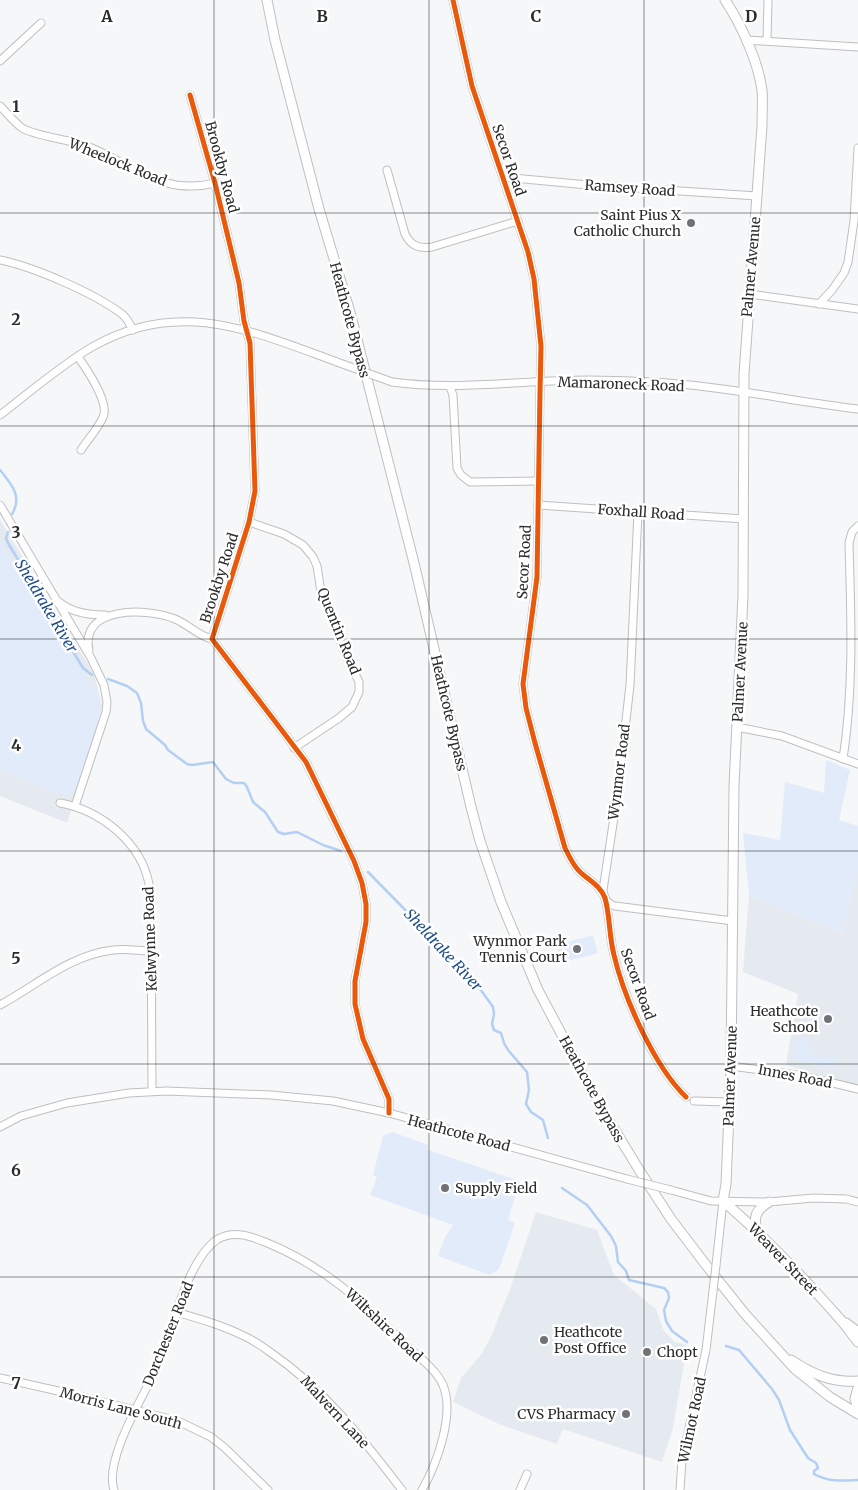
<svg xmlns="http://www.w3.org/2000/svg" width="858" height="1490" font-family="Merriweather,serif">
<style>
.built{fill:#e5eaf0}
.green{fill:#e1ebfa}
.lines{fill:none;stroke-linecap:round;stroke-linejoin:round}
.stream{stroke:#b4cff4;stroke-width:2.5}
.minor-casing{stroke:#bebfc0;stroke-width:9}
.major-casing{stroke:#bebfc0;stroke-width:11}
.minor{stroke:#fefefe;stroke-width:7}
.major{stroke:#fefefe;stroke-width:9}
.minor-bridge-casing{stroke:#bebfc0;stroke-width:9;stroke-linecap:butt}
.minor-bridge{stroke:#fefefe;stroke-width:7}
.cycleway-casing{stroke:#fff;stroke-width:8}
.cycleway{stroke:#e8590c;stroke-width:5}
.grid{fill:none;stroke:#2a2b2c;stroke-width:1;stroke-opacity:0.55}
.poi-dot{fill:#717274;stroke:#fff;stroke-width:2}
.labels{text-anchor:middle;stroke-width:5;stroke-linejoin:round;paint-order:stroke}
.street-label{font-size:14px;fill:#2a2b2c;stroke:#fff}
.poi-label{font-size:14px;fill:#2a2b2c;stroke:#fff;text-anchor:end}
.water-label{font-size:15px;font-style:italic;fill:#1d4c8a;stroke:#fff}
.grid-label{font-size:16px;text-anchor:middle;font-weight:bold;fill:#2a2b2c;stroke:#fff;stroke-width:5;stroke-linejoin:round;paint-order:stroke}
</style>
<rect width="100%" height="100%" fill="#f6f7f9"/>
<!-- built -->
<g class="built">
<polygon points="0,520 94,674 102,706 89,754 67,823 0,796"/>
<polygon points="858,867 858,1086 786,1065 798,994 743,972 749,895 842,933"/>
<polygon points="536,1212 597,1230 614,1275 656,1309 664,1331 675,1342 687,1345 673,1428 662,1462 563,1429 557,1444 501,1425 453,1402 461,1378 480,1356 490,1339 510,1289"/>
</g>
<!-- green -->
<g class="green">
<polygon points="0,539 94,690 102,706 79,784 68,796 0,771"/>
<polygon points="826,760 850,770 839,820 858,826 858,867 842,933 749,895 743,833 780,840 785,782 824,793"/>
<polygon points="593,935 598,953 560,963 556,945"/>
<polygon points="805,1035 812,1046 810,1054 837,1059 835,1069 792,1059 796,1041"/>
<polygon points="392,1132 428,1145 428,1150 520,1181 508,1220 515,1223 499,1269 490,1275 438,1256 445,1237 453,1225 370,1195 377,1177 373,1175 383,1136"/>
</g>
<g class="lines">
<!-- stream -->
<g class="stream">
<path d="M0 470C11 484 23 496 12 514"/>
<polyline points="8,532 6,538 8,543 83,668 92,675"/>
<polyline points="108,679 127,686 137,693 141,703 143,721 146,729 165,745 168,750 187,764 192,765 213,762 226,779 234,783 244,783 247,787 253,802 265,812 278,832 284,834 297,832 323,845 341,851"/>
<polyline points="368,872 473,979 493,1007 494,1014 492,1024 494,1030 501,1033 504,1043 508,1050 527,1072 529,1090 526,1104 531,1112 543,1120 548,1138"/>
<polyline points="562,1188 587,1205 611,1236 616,1246 618,1262 626,1271 629,1280 664,1288 668,1292 669,1298 664,1310 666,1321 672,1331 687,1342"/>
<path d="M726 1346 739 1350 772 1389 779 1400 790 1430 808 1458 816 1463 818 1468 814 1471V1474C828 1482 842 1481 858 1480"/>
</g>
<!-- minor casing -->
<g class="minor-casing">
<g id="minor">
<path d="M453 0 472 86 528 252 534 279 541 346 540 393 537 577 523 684 526 708 535 743 565 848C569 856 573 865 579 871 588 880 600 885 605 898 610 916 609 936 614 955 624 998 654 1066 686 1097"/>
<polyline points="746,40 858,47"/>
<polyline points="767,41 768,0"/>
<polyline points="0,61 41,23"/>
<polyline points="190,95 215,183 239,283 244,321 250,343 255,491 249,522 212,639 306,762 354,861 362,883 366,904 366,922 355,981 355,1004 363,1039 389,1099 389,1113"/>
<path d="M0 106C7 113 14 122 22 128 37 137 70 139 89 147 134 165 161 196 215 183"/>
<path d="M387 170 405 234C411 246 419 249 432 247L518 221"/>
<polyline points="503,177 588,185 757,196"/>
<path d="M0 260C34 267 94 293 122 314 127 318 130 324 133 330"/>
<polyline points="749,294 858,309"/>
<polyline points="819,304 832,290 844,273 848,262 854,221 858,148"/>
<path d="M78 357C86 368 110 403 103 417 98 429 88 439 81 450"/>
<path d="M392 382C458 391 523 380 589 380 636 380 684 383 730 390 773 396 815 404 858 409"/>
<polyline points="450,387 453,395 457,468 461,475 470,482 538,481"/>
<path d="M0 415C30 392 60 366 92 347 179 297 252 331 337 362"/>
<polyline points="0,505 91,658 104,685 107,702 106,712 75,806"/>
<polyline points="538,505 744,519"/>
<path d="M638 512 630 685 618 791 603 890C604 898 606 903 615 906L733 921"/>
<polyline points="249,522 284,534 303,545 313,557 317,566 321,592 343,649 359,682 359,692 352,707 339,718 294,748"/>
<path d="M59 602C72 613 89 615 105 615"/>
<path d="M89 651C79 605 148 608 175 619 188 624 198 636 212 639"/>
<polyline points="737,727 782,736 858,764"/>
<path d="M843 759C854 688 851 614 849 543L852 532 858 526"/>
<path d="M60 803C100 810 141 842 149 884 150 890 150 897 151 903L152 1091"/>
<path d="M0 1005C37 985 70 955 113 950 126 948 139 951 152 951"/>
<polyline points="731,1066 804,1076 858,1089"/>
<polyline points="694,1101 729,1102"/>
<polyline points="0,1127 21,1116 67,1103 129,1093 166,1091 271,1095 333,1101 389,1113 627,1179"/>
<polyline points="671,1190 711,1201 769,1202 813,1198 846,1199 858,1202"/>
<polyline points="716,1265 723,1201"/>
<path d="M176 1312C200 1319 225 1326 248 1338 256 1342 263 1347 270 1352 324 1389 363 1439 402 1490"/>
<polyline points="0,1378 76,1395 178,1421 211,1437 225,1448 268,1490"/>
<path d="M114 1490C104 1460 142 1399 155 1371 171 1337 186 1259 218 1239 234 1230 250 1236 265 1242 324 1266 360 1300 405 1344 417 1356 436 1369 443 1385 455 1414 437 1464 422 1490"/>
<polyline points="520,1490 527,1474"/>
<polyline points="680,1490 682,1460 706,1350 713,1291"/>
</g>
</g>
<!-- major casing -->
<g class="major-casing">
<g id="major">
<polyline points="267,0 275,40 319,209 350,312 414,563 471,807 480,841 501,902 538,990 596,1099 641,1173 671,1219 706,1265 745,1314 795,1369 830,1397 858,1414"/>
<path d="M725 0C741 24 758 61 762 90 763 102 762 114 762 126L744 374 743 595 734 786 731 1066 726 1184 723 1201C764 1236 803 1277 839 1318 846 1325 851 1334 858 1342"/>
<path d="M757 1231C753 1216 756 1210 769 1202"/>
<polyline points="846,1323 858,1332"/>
<path d="M791 1360C812 1374 832 1383 858 1381"/>
<polyline points="858,1388 855,1399 858,1408"/>
</g>
</g>
<!-- minor -->
<use href="#minor" class="minor"/>
<!-- major -->
<use href="#major" class="major"/>
<!-- minor-bridge casing -->
<g class="minor-bridge-casing">
<g id="minor-bridge">
<polyline points="337,362 392,382"/>
<polyline points="627,1179 671,1190"/>
<polyline points="713,1291 716,1265"/>
</g>
</g>
<!-- minor-bridge -->
<use href="#minor-bridge" class="minor-bridge"/>
<!-- cycleway casing -->
<g class="cycleway-casing">
<g id="cycleway">
<path d="M453 0 472 86 528 252 534 279 541 346 540 393 537 577 523 684 526 708 535 743 565 848C569 856 573 865 579 871 588 880 600 885 605 898 610 916 609 936 614 955 624 998 654 1066 686 1097"/>
<polyline points="190,95 215,183 239,283 244,321 250,343 255,491 249,522 212,639 306,762 354,861 362,883 366,904 366,922 355,981 355,1004 363,1039 389,1099 389,1113"/>
</g>
</g>
<!-- cycleway -->
<use href="#cycleway" class="cycleway"/>
</g>
<!-- grid -->
<path class="grid" d="M214 0V1490M429 0V1490M644 0V1490M0 213H858M0 426H858M0 639H858M0 851H858M0 1064H858M0 1277H858"/>
<!-- markers -->
<g class="poi-dot">
<circle cx="691" cy="223" r="5"/>
<circle cx="577" cy="949" r="5"/>
<circle cx="828" cy="1019" r="5"/>
<circle cx="445" cy="1188" r="5"/>
<circle cx="544" cy="1340" r="5"/>
<circle cx="647" cy="1352" r="5"/>
<circle cx="626" cy="1414" r="5"/>
</g>
<g class="labels">
<!-- street labels -->
<g class="street-label">
<text transform="translate(509 160) rotate(71)" y="5">Secor Road</text>
<text transform="translate(118 162) rotate(22)" y="5">Wheelock Road</text>
<text transform="translate(222 167) rotate(75)" y="5">Brookby Road</text>
<text transform="translate(630 188) rotate(4)" y="5">Ramsey Road</text>
<text transform="translate(751 267) rotate(-85)" y="5">Palmer Avenue</text>
<text transform="translate(350 320) rotate(75)" y="5">Heathcote Bypass</text>
<text transform="translate(621 384) rotate(2)" y="5">Mamaroneck Road</text>
<text transform="translate(641 512) rotate(4)" y="5">Foxhall Road</text>
<text transform="translate(524 562) rotate(-87)" y="5">Secor Road</text>
<text transform="translate(219 578) rotate(-72)" y="5">Brookby Road</text>
<text transform="translate(339 631) rotate(68)" y="5">Quentin Road</text>
<text transform="translate(740 672) rotate(-87)" y="5">Palmer Avenue</text>
<text transform="translate(449 713) rotate(77)" y="5">Heathcote Bypass</text>
<text transform="translate(619 772) rotate(-83)" y="5">Wynmor Road</text>
<text transform="translate(150 939) rotate(-92)" y="5">Kelwynne Road</text>
<text transform="translate(638 984) rotate(70)" y="5">Secor Road</text>
<text transform="translate(730 1076) rotate(-88)" y="5">Palmer Avenue</text>
<text transform="translate(795 1076) rotate(11)" y="5">Innes Road</text>
<text transform="translate(592 1089) rotate(61)" y="5">Heathcote Bypass</text>
<text transform="translate(459 1133) rotate(15)" y="5">Heathcote Road</text>
<text transform="translate(783 1259) rotate(46)" y="5">Weaver Street</text>
<text transform="translate(384 1325) rotate(43)" y="5">Wiltshire Road</text>
<text transform="translate(168 1334) rotate(-68)" y="5">Dorchester Road</text>
<text transform="translate(121 1408) rotate(15)" y="5">Morris Lane South</text>
<text transform="translate(335 1412) rotate(47)" y="5">Malvern Lane</text>
<text transform="translate(692 1420) rotate(-78)" y="5">Wilmot Road</text>
</g>
<!-- poi labels -->
<g class="poi-label">
<text x="681" y="220">Saint Pius X<tspan x="681" dy="16">Catholic Church</tspan></text>
<text x="567" y="946">Wynmor Park<tspan x="567" dy="16">Tennis Court</tspan></text>
<text x="818" y="1016">Heathcote<tspan x="818" dy="16">School</tspan></text>
<text x="455" y="1193" text-anchor="start">Supply Field</text>
<text x="554" y="1337" text-anchor="start">Heathcote<tspan x="554" dy="16">Post Office</tspan></text>
<text x="657" y="1357" text-anchor="start">Chopt</text>
<text x="616" y="1419">CVS Pharmacy</text>
</g>
<!-- water labels -->
<g class="water-label">
<text transform="translate(46 606) rotate(59)" y="5">Sheldrake River</text>
<text transform="translate(443 950) rotate(47)" y="5">Sheldrake River</text>
</g>
</g>
<g class="grid-label">
<text x="107" y="22">A</text>
<text x="322" y="22">B</text>
<text x="536" y="22">C</text>
<text x="751" y="22">D</text>
<text x="16" y="112">1</text>
<text x="16" y="325">2</text>
<text x="16" y="538">3</text>
<text x="16" y="751">4</text>
<text x="16" y="964">5</text>
<text x="16" y="1176">6</text>
<text x="16" y="1389">7</text>
</g>
</svg>
